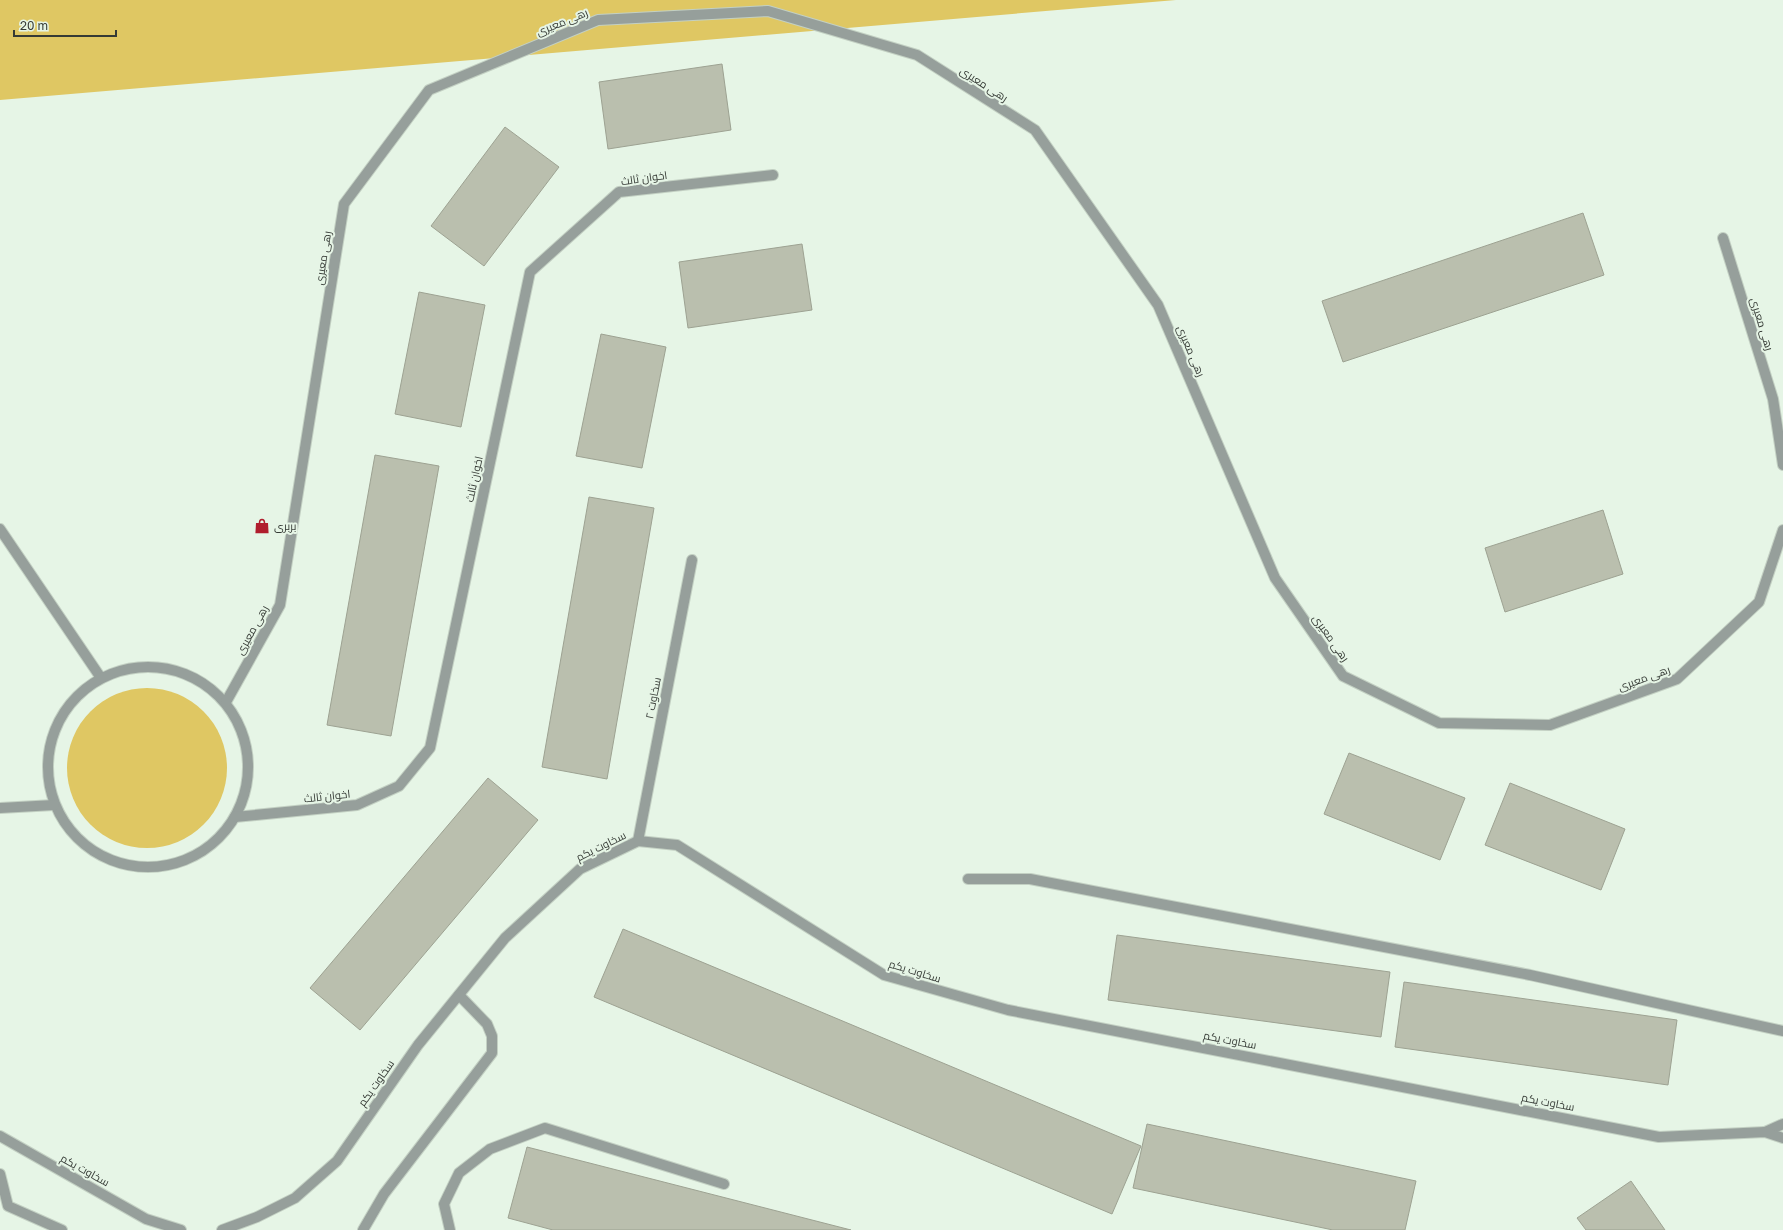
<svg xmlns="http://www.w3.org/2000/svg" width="1783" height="1230" font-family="'Golos Text',Cairo,sans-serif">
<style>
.green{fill:#dfc763}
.building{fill:#babfae;stroke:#9da292}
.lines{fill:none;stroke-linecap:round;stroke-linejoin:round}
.minor-casing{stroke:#c3d0c3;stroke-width:12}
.minor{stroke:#969f9b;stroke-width:10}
.labels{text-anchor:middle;stroke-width:4;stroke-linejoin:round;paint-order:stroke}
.street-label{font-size:11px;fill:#353a35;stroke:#e6f5e6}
.poi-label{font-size:11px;fill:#353a35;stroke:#e6f5e6;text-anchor:start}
</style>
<rect width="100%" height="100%" fill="#e6f5e6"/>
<!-- green -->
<g class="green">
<polygon points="0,0 1176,0 0,100"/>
<circle cx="147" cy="768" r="80"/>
</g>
<!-- building -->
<g class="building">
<polygon points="722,64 731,130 608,149 599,82"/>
<polygon points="505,127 559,167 484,266 431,226"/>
<polygon points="1583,213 1604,275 1343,362 1322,301"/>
<polygon points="802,244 812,310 688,328 679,262"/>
<polygon points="419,292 485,305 461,427 395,414"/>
<polygon points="601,334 666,347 642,468 576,456"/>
<polygon points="375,455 439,466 391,736 327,725"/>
<polygon points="589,497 654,508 607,779 542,767"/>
<polygon points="1603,510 1623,574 1505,612 1485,548"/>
<polygon points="1349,753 1465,798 1440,860 1324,814"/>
<polygon points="488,778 538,820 360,1030 310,988"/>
<polygon points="1510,783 1625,829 1601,890 1485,845"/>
<polygon points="623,929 1141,1146 1112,1214 594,997"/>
<polygon points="1117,935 1390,972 1381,1037 1108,1000"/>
<polygon points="1404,982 1677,1020 1668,1085 1395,1047"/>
<polygon points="1147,1124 1416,1181 1405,1230 1333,1230 1133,1188"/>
<polygon points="527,1147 851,1230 553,1230 508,1218"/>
<polygon points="1631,1181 1665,1230 1586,1230 1577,1218"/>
</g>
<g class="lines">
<!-- minor casing -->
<g class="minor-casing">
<g id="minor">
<polyline points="1723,238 1773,399 1783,465"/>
<polyline points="0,529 101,678"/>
<circle cx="148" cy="767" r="100"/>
<polyline points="226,702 280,605 344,204 429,90 598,20 768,11 917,55 1035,130 1158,305 1275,578 1343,676 1439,723 1550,725 1677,679 1759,602 1783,530"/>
<polyline points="0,808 54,805"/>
<polyline points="235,817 357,805 399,786 430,748 530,272 619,192 773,175"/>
<polyline points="638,841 692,560"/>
<polyline points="968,879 1030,879 1530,975 1783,1031"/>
<polyline points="1765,1132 1783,1124"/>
<polyline points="0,1136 146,1219 181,1230"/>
<polyline points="0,1174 8,1206 62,1230"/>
<polyline points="222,1230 257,1217 295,1198 337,1161 418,1045 505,938 580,869 638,841 677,845 884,975 1008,1010 1659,1137 1765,1132 1783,1138"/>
<polyline points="363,1230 384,1194 492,1053 492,1036 487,1024 459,995"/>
<polyline points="450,1230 444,1204 459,1173 490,1149 545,1128 724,1184"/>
</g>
</g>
<!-- minor -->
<use href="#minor" class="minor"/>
</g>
<!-- icons -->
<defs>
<g id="shop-bare" transform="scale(1.2)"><path d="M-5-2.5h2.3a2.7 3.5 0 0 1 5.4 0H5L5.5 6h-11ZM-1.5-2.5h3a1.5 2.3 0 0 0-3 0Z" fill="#b01d2d" stroke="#e6f5e6" stroke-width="2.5" paint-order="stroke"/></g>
</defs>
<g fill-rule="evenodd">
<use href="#shop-bare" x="262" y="526"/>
</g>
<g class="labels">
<!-- street labels -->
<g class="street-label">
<text transform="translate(562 22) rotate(-22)" y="4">رهی معیری</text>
<text transform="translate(984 84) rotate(33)" y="4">رهی معیری</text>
<text transform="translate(644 178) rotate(-8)" y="4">اخوان ثالث</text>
<text transform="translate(323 258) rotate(-81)" y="4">رهی معیری</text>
<text transform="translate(1762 324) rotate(73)" y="4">رهی معیری</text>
<text transform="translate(1191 351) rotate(67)" y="4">رهی معیری</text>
<text transform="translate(474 479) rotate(-78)" y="4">اخوان ثالث</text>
<text transform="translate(252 630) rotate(-61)" y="4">رهی معیری</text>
<text transform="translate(1331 638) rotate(55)" y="4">رهی معیری</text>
<text transform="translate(1644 678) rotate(-20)" y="4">رهی معیری</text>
<text transform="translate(653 698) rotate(-79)" y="4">سخاوت ۲</text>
<text transform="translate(327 796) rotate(-6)" y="4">اخوان ثالث</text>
<text transform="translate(601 846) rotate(-26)" y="4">سخاوت یکم</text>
<text transform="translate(915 971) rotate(17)" y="4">سخاوت یکم</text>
<text transform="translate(1230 1040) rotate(11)" y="4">سخاوت یکم</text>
<text transform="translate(376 1083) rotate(-55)" y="4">سخاوت یکم</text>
<text transform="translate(1548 1102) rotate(11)" y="4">سخاوت یکم</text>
<text transform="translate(85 1170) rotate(29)" y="4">سخاوت یکم</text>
</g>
<!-- poi labels -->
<g class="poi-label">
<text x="274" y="530">بربری</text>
</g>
</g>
<!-- scale -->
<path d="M14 30v6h102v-6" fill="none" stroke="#353a35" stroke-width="2"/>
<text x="20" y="30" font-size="12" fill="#353a35" stroke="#e6f5e6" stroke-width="3" paint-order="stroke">20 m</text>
</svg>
